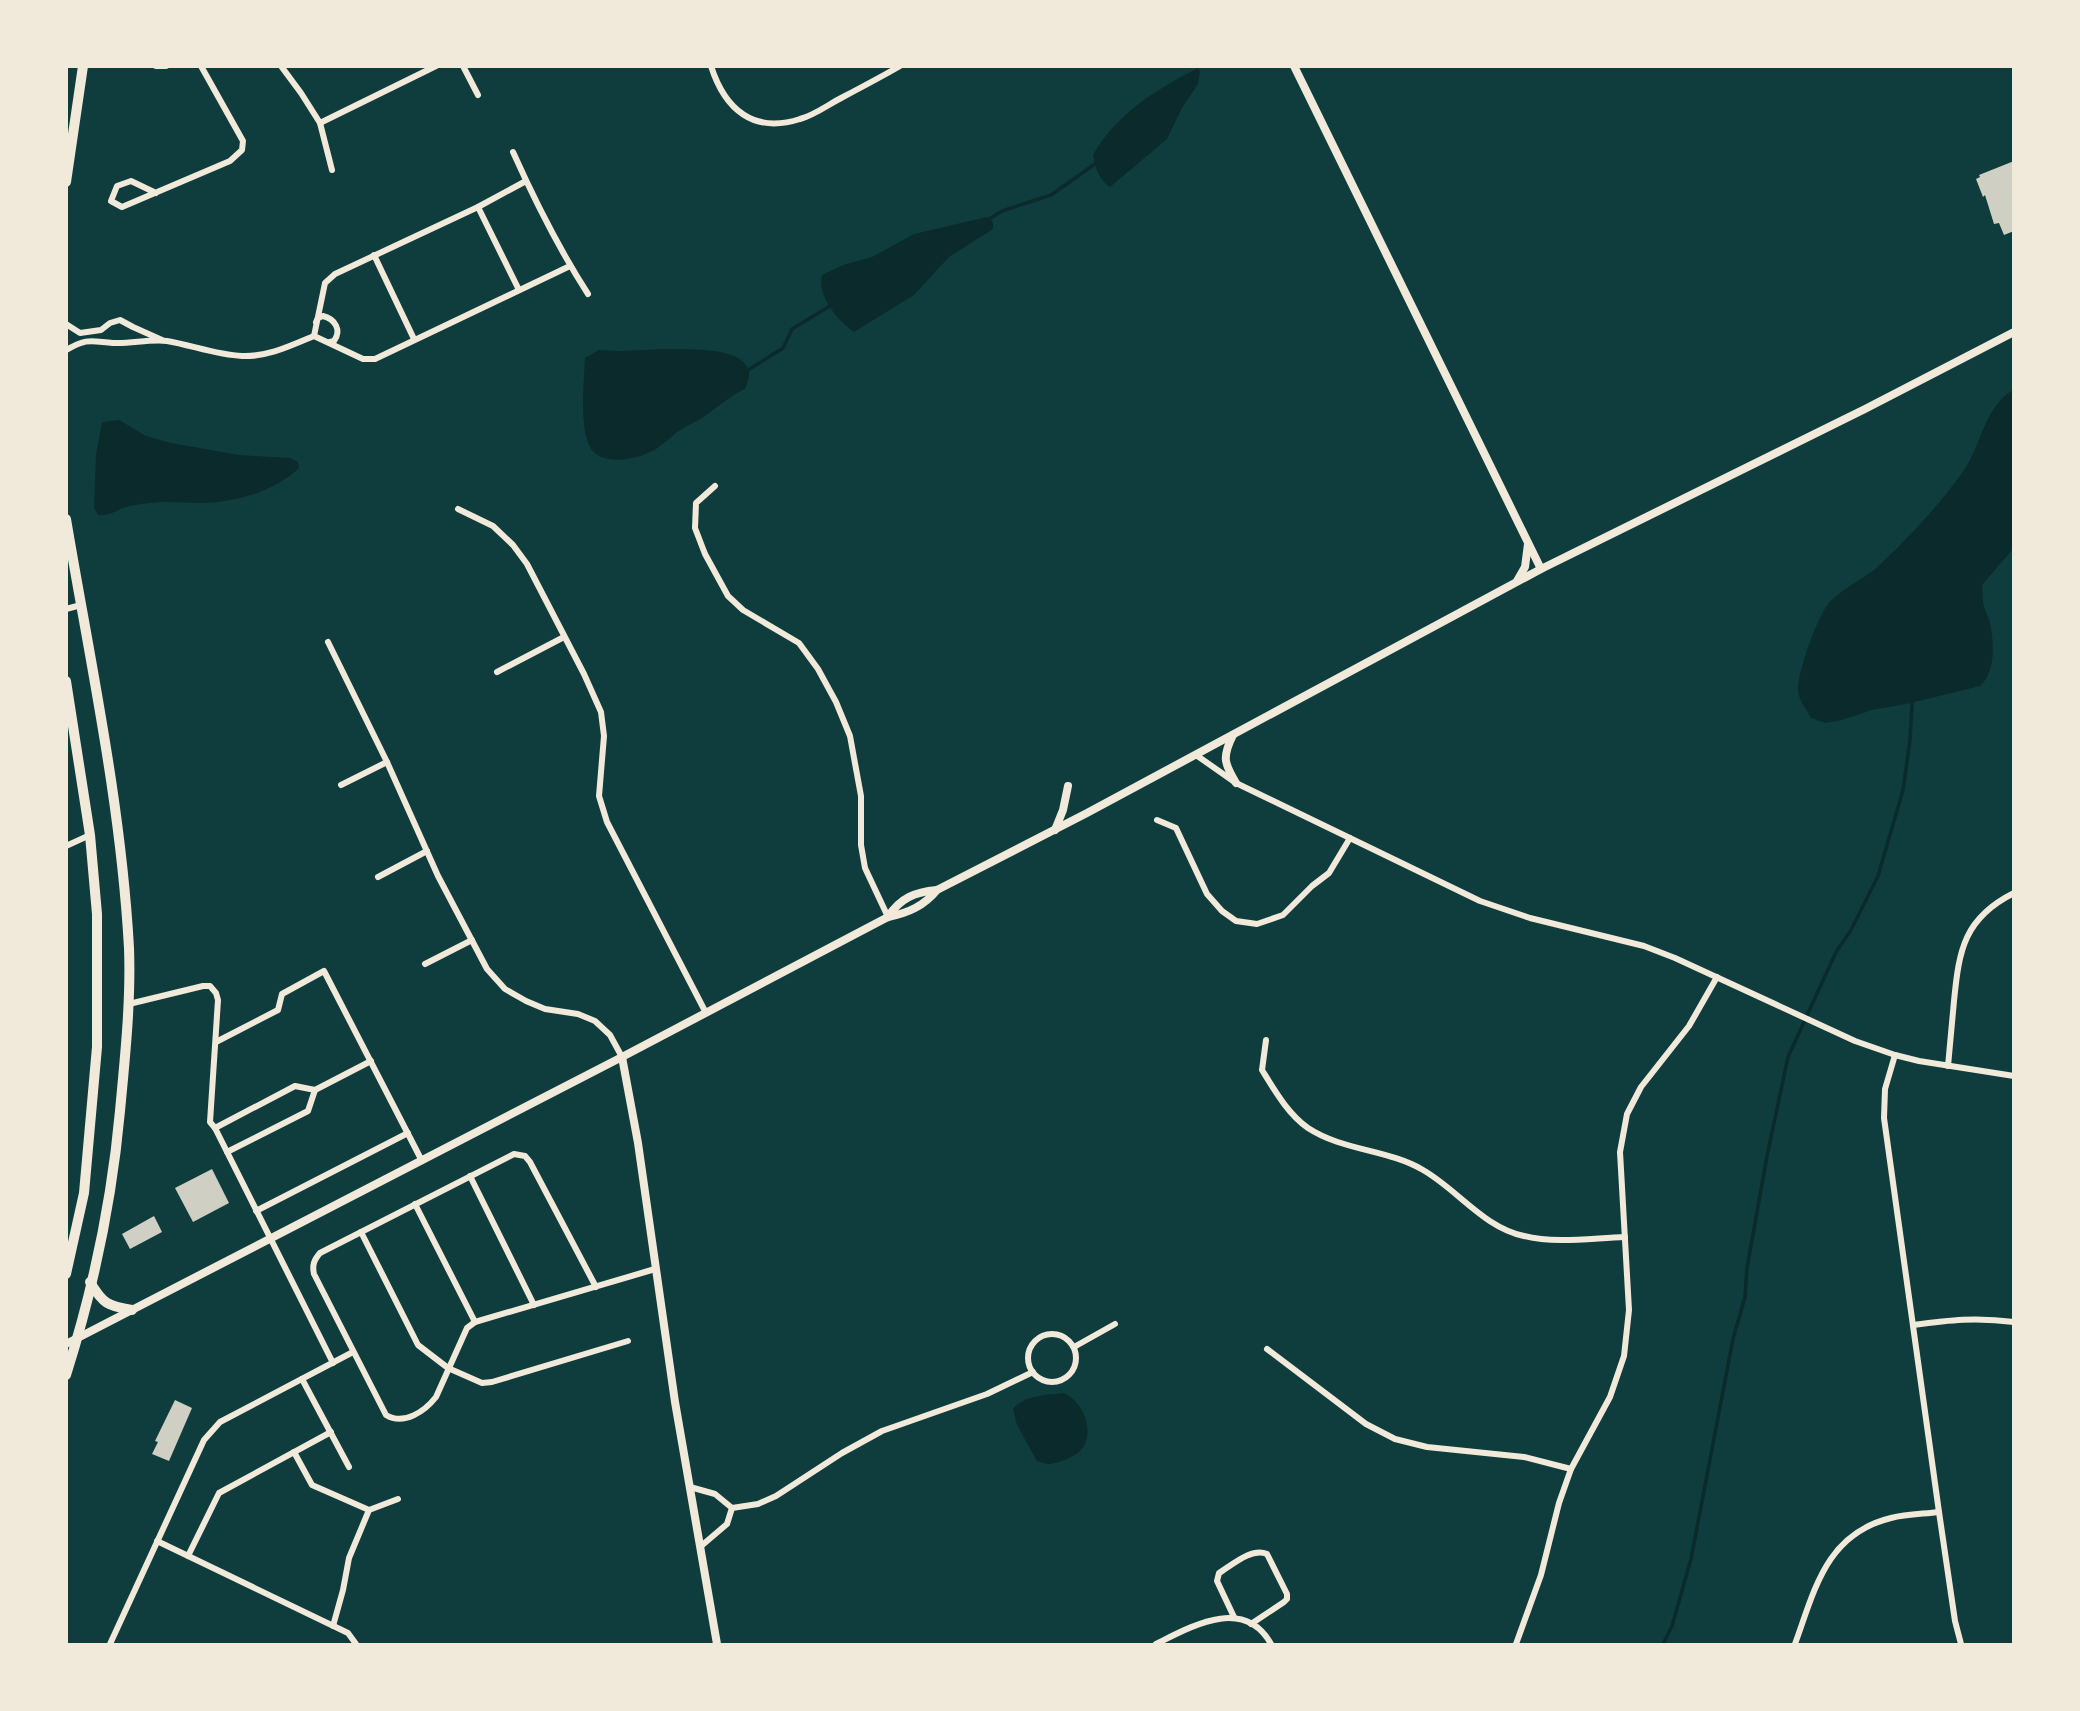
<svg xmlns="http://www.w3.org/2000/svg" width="2080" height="1711" font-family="Inter,sans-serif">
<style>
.water{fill:#0a2a2b}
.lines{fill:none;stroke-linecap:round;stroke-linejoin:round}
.stream{stroke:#0a2a2b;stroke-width:3.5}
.building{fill:#cfcfc3}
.minor{stroke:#f1e9da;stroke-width:6}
.tertiary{stroke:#f1e9da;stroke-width:8}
.primary{stroke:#f1e9da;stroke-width:10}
</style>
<rect width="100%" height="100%" fill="#0f3d3e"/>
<!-- water -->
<g class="water">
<path d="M1198 68 1200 71 1198 84 1182 108 1167 139 1110 187C1098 179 1096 169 1093 155 1116 114 1157 89 1198 68Z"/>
<path d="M987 217 993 222V229L949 257 914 295 854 332C837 320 817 296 822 275L843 265 872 257 914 234Z"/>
<path d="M664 349C684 350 746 345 749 373 749 378 747 384 745 389 730 396 719 406 705 416 696 422 686 426 677 432 670 438 663 444 656 449 640 459 604 467 591 449 579 430 584 380 585 358L599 350 620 351Z"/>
<path d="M2013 390V549L1982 585C1983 590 1982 596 1983 602 1984 609 1988 616 1990 623 1994 642 1996 672 1980 686L1906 704 1872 710 1842 720 1826 723 1811 718C1806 709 1798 699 1798 689 1798 671 1817 618 1828 604 1838 592 1862 579 1875 569 1903 544 1943 501 1964 470 1982 444 1984 407 2013 390Z"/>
<path d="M119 420 146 436 171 443 239 455 290 458 298 462 299 468C274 492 233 503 199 503 183 503 166 501 150 503 141 504 131 505 123 508 113 512 109 516 98 515L94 507 96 455 102 422Z"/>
<path d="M1064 1393C1081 1401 1093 1425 1085 1444 1081 1455 1059 1464 1047 1464 1044 1463 1040 1462 1037 1461L1017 1425 1013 1409C1024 1395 1047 1395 1064 1393Z"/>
</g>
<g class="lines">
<!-- stream -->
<g class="stream">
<polyline points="989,219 1002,211 1051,195 1095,164"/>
<polyline points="748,370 783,348 792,329 830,306"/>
<polyline points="1663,1644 1672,1626 1691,1559 1733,1339 1745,1297 1747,1268 1767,1156 1788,1057 1836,952 1851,930 1878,876 1903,790 1910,740 1912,703"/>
</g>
</g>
<!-- building -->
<g class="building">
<polygon points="2014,161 2014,231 2004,235 1999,223 1994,224 1985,195 1983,197 1976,179 1980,177 1979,175"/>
<polygon points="212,1169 229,1203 193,1222 175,1188"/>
<polygon points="154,1216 162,1232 130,1249 122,1234"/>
<polygon points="175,1400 192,1408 169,1461 152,1454 158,1442 155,1441"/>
</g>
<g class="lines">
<!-- minor -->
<g class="minor">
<polyline points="156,66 166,66"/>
<polyline points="281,66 301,93 320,123 332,170"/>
<polyline points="463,66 478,95"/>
<path d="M711 66C725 110 754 134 800 119 815 115 829 104 843 97 862 87 881 77 900 66"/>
<polyline points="320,123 436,66"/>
<path d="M513 152C535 201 559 249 588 294"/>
<polyline points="156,193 131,181 117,186 111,201 122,207 230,161 242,150 243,141 201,66"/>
<polyline points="478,207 519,290"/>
<polyline points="374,255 414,339"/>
<path d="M316 322 318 318 323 316C335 319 342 330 334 341L330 342"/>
<polyline points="66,324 80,333 101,330 110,323 120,320 133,327 162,340"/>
<polyline points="314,336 363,359 375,359 570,266"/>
<polyline points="314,336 325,283 335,274 478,207 526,181"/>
<path d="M66 350C88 338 89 341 113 343 131 344 149 339 167 341 191 345 217 355 242 356 268 357 290 346 314 336"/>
<polyline points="715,486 696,503 695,528 705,554 728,596 743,610 799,643 818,669 836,702 850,736 861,796 861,845 865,868 888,917"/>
<polyline points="458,509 493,526 513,545 527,564 584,674 601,712 604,736 599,796 607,822 706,1013"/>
<polyline points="66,609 81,605"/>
<polyline points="328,642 387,762 438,876 487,969 505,989 526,1001 545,1009 578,1014 595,1021 610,1035 622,1057"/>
<polyline points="497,672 564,637"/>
<polyline points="1196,755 1236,783 1480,901 1530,918 1644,946 1675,958 1855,1041 1895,1055 1919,1061 2014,1076"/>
<polyline points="341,785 387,762"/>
<polyline points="1157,820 1176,828 1207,894 1222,911 1236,921 1257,924 1283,915 1312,886 1329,873 1350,838"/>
<polyline points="66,846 90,835"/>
<polyline points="378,877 427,851"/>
<polyline points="425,964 472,940"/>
<polyline points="129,1004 203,986 210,986 216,993 218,1000 210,1122 215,1128 333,1363"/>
<path d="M1266 1040 1262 1070C1275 1091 1288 1114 1308 1128 1343 1151 1387 1149 1423 1170 1458 1190 1483 1227 1524 1236 1556 1244 1592 1238 1625 1237"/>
<polyline points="216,1042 278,1010 282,994 324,971 422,1161"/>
<polyline points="1895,1055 1885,1089 1884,1118 1939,1512 1955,1621 1961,1644"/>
<path d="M1948 1066C1950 1044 1952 1023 1954 1001 1959 950 1964 918 2014 893"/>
<polyline points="215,1128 295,1086 315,1090 371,1061"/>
<polyline points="227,1152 308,1111 315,1090"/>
<polyline points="470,1176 534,1305"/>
<polyline points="415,1204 475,1322"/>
<polyline points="256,1211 408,1133"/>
<polyline points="361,1232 418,1345 448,1368 482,1383 492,1382 628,1341"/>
<path d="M596 1287 530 1162 525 1156 514 1154 320 1253C314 1260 312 1265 314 1274L386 1415C404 1426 425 1411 436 1397L467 1328 475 1322 655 1269"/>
<path d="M1913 1325C1950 1320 1976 1317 2014 1322"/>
<circle cx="1052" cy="1358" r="24"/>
<polyline points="1074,1347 1115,1324"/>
<polyline points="1267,1349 1366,1424 1395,1439 1427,1447 1524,1457 1571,1469"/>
<polyline points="302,1379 349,1467"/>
<polyline points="294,1452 312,1485 369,1510"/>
<polyline points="690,1487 715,1494 732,1508 727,1524 700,1547"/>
<polyline points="732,1508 758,1504 776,1496 842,1453 882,1431 987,1394 1033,1372"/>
<polyline points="157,1541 348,1633 356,1644"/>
<polyline points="188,1556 219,1493 331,1432"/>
<path d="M1234 1617 1217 1581 1219 1573C1232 1565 1252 1547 1267 1554L1287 1594V1599L1284 1602 1251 1624"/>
<polyline points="333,1626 343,1590 349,1558 369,1510 398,1499"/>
<polyline points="110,1644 204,1440 220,1422 353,1352"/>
<path d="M1156 1644C1192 1626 1244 1596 1271 1644"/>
<polyline points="1516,1644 1541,1575 1559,1503 1571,1469 1610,1397 1624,1356 1629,1310 1620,1152 1627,1114 1641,1087 1689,1026 1717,977"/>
<path d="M1795 1644C1815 1589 1826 1534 1891 1518 1907 1514 1924 1514 1939 1512"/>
</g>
<!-- tertiary -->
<g class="tertiary">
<polyline points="1294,66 1541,569"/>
<polyline points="1517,581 1525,567 1528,544"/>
<path d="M1233 735C1222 757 1224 763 1236 783"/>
<polyline points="1055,830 1063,810 1068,786"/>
<path d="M888 917C900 898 915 892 937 890L1087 813 1541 569 1865 409 2014 332"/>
<polyline points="622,1057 638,1143 675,1402 717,1644"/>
<path d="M66 1344 622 1057 888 917C908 913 924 906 937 890"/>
</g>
<!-- primary -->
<g class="primary">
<polyline points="66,182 83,66"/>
<path d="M66 519C90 661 121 803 129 948 131 1002 125 1057 120 1111 112 1199 93 1290 66 1375"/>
<polyline points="66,681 90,835 97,914 97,1047 84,1193 66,1274"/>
<path d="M90 1282C103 1304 108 1306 132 1310"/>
</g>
</g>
<!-- border -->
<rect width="2080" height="1711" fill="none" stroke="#f1e9da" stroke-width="136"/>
</svg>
